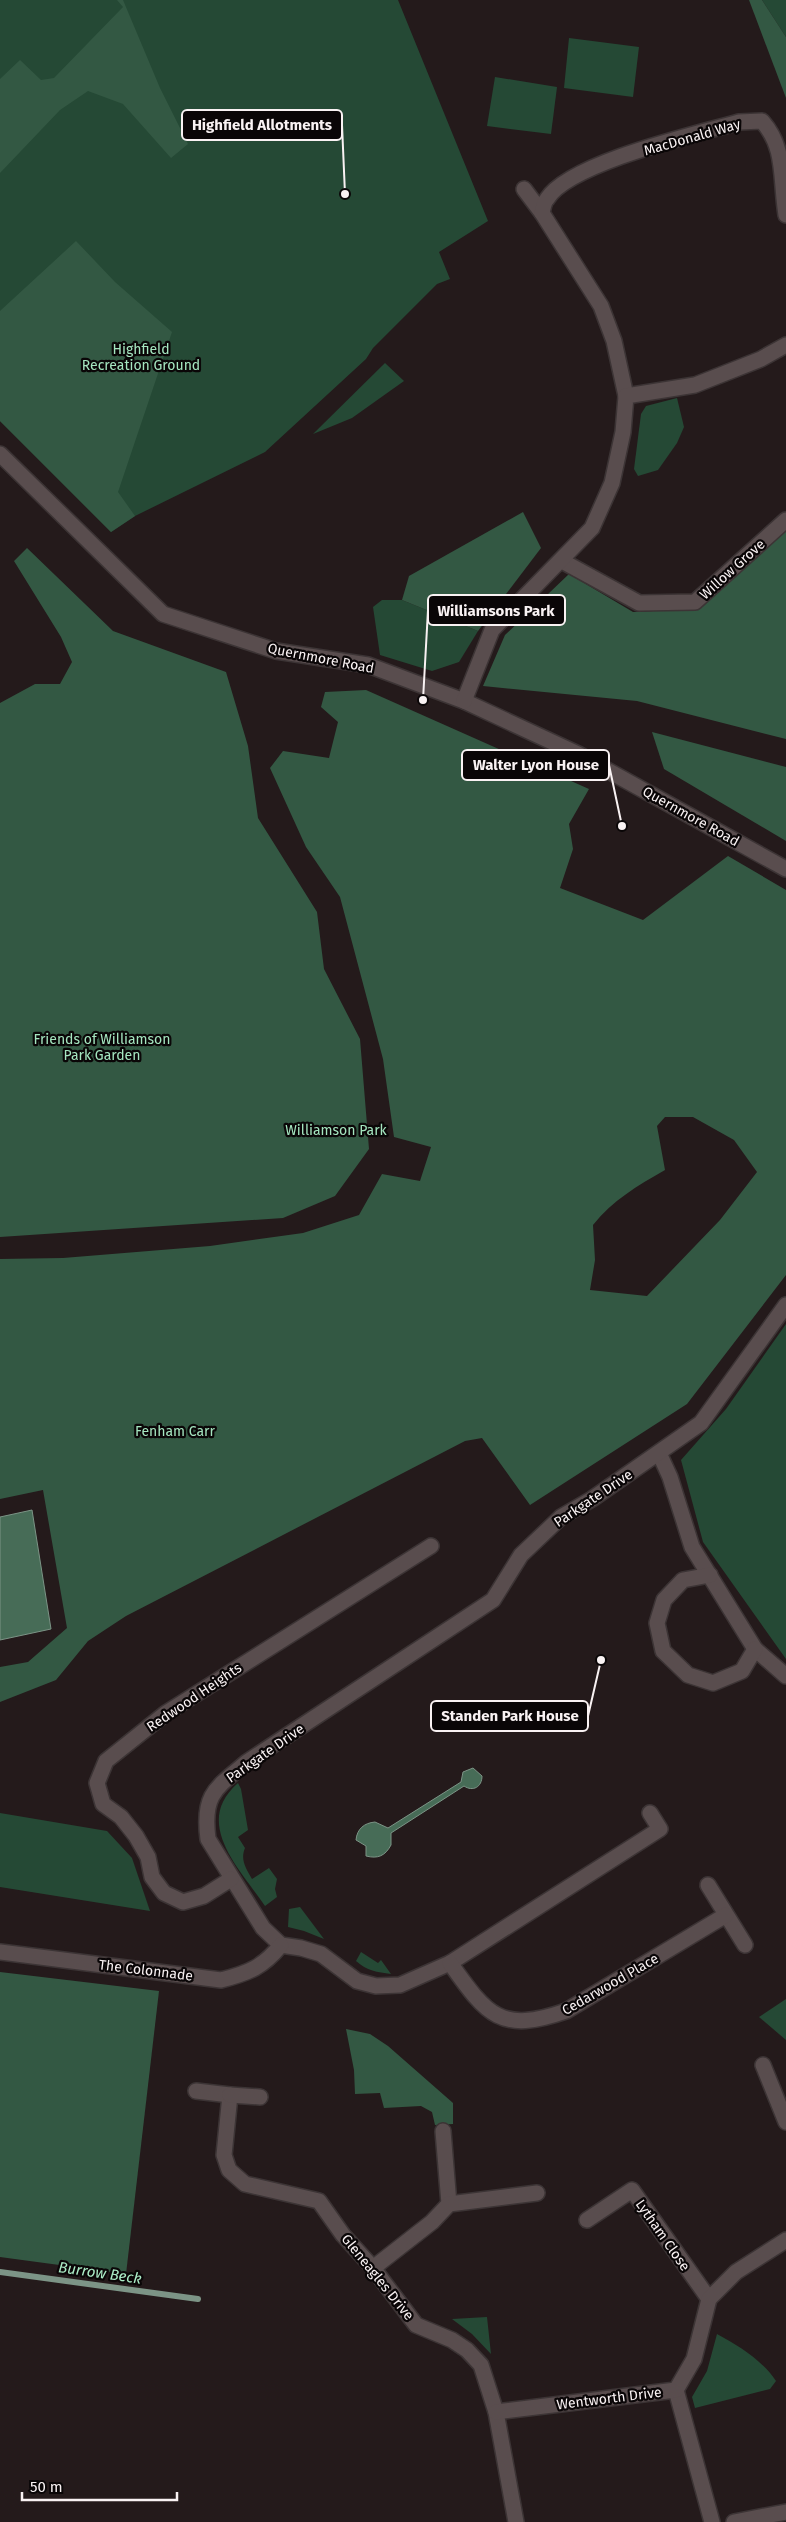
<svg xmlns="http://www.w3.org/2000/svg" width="786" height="2522" font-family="'Fira Sans',sans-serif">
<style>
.green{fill:#254935}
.forest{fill:#335843;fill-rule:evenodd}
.water{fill:#476c57;stroke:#7c9486}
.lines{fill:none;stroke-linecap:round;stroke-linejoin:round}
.stream{stroke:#7c9486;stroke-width:6}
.minor-casing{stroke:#3c3435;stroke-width:18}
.minor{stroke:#594d4e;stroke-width:15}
.labels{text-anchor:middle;stroke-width:4.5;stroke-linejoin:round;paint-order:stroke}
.street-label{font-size:14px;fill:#f9f2f3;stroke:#0a0607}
.park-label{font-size:14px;fill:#a5e6c0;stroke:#0a0607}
.water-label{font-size:15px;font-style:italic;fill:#acedc7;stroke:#0a0607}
.leader{fill:none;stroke:#f9f2f3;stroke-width:2}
.callout-dot{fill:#f9f2f3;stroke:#0a0607;stroke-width:2}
.callout{fill:#0a0607;stroke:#f9f2f3;stroke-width:2}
.callout-label{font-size:15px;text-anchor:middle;font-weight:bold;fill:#f9f2f3}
</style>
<rect width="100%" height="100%" fill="#241a1b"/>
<!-- green -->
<g class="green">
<polygon points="0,0 398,0 488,221 439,252 450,279 437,284 373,348 366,359 265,452 135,516 111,532 0,421"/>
<polygon points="762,0 786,0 786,37"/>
<polygon points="569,38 639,47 633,97 564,88"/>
<polygon points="495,77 557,87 551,134 487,126"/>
<polygon points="385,363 404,381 352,418 313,434"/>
<polygon points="677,398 684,427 677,443 658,470 638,476 634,469 641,414 646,406"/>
<polygon points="382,600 402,600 478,631 459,662 432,671 380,655 373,607"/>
<polygon points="786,1324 786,1659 703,1542 681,1460 726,1409"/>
<path d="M238 1783 241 1789 248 1830 238 1837 245 1848C240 1860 246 1868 252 1879L269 1868 277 1879 275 1889 277 1897 265 1906C240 1869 192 1823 238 1783Z"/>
<polygon points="0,1813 107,1831 132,1858 150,1911 0,1887"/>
<polygon points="300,1907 324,1939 304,1931 288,1927 289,1909"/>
<path d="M361 1952 378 1963 381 1960 391 1974C377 1972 367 1971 356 1961Z"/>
<polygon points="786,1999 786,2040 759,2017"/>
<polygon points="487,2317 491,2354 472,2334 452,2319"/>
<path d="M717 2334C739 2346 762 2360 776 2381L770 2389 695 2408 692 2397 707 2371Z"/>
</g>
<!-- forest -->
<g class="forest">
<polygon points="117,0 123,0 160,88 188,144 171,158 123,104 88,91 60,110 0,173 0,79 20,60 41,80 54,78 123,7"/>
<polygon points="749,0 762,0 786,37 786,98"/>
<polygon points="76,241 115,282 172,332 118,492 135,516 111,532 0,421 0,311"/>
<polygon points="523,512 541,548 478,631 402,600 409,576"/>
<polygon points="786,530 786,739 637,701 483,686 505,635 569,574 633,612 695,609"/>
<polygon points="27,548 113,631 226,672 248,746 258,818 317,912 324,969 360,1039 369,1149 335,1196 283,1218 0,1237 0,703 35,684 60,684 72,662 61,637 14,561"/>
<path d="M366 690 589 789 569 824 573 849 560 888 643 920 728 856 786 890V1275L687 1404 530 1505 482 1438 465 1441 126 1616 88 1641 56 1680 0 1702V1667L28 1662 67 1628 43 1490 0 1499V1259L63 1258 210 1246 303 1233 359 1215 382 1174 420 1181 431 1147 394 1137 383 1059 340 897 306 847 270 768 283 751 329 758 338 722 321 707 325 692ZM665 1117H693L734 1140 757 1172 720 1220 647 1296 590 1290 595 1260 593 1225C613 1200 637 1186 665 1170L657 1126Z"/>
<polygon points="652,732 786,767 786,841 664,769"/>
<polygon points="0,1972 159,1991 126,2274 0,2257"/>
<polygon points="346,2029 370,2034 388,2046 453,2103 453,2124 435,2125 432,2112 421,2106 384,2108 380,2093 355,2094 354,2070"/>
</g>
<!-- water -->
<g class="water">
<polygon points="32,1510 51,1629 0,1640 0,1517"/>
<path d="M473 1768 482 1776C482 1787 473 1792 464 1786L391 1833V1845C385 1856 378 1859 366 1856V1846L356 1840C357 1829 364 1823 375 1822L388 1828 461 1782 463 1772Z"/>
</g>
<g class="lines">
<!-- stream -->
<polyline class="stream" points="0,2272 198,2299"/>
<!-- minor casing -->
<g class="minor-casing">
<g id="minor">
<polyline points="524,189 542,213"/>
<path d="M626 396 614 341 601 306 542 213C543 209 544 202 547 199 569 163 696 134 739 122L762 121C786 148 780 177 786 215"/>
<polyline points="0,454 163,614 276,651 368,665 464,701 578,754 786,869"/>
<polyline points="562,561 639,603 695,602 786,520"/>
<polyline points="464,701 492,630 592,528 612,483 623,432 626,396 695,385 761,359 786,345"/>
<polyline points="659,1453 670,1477 692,1547 755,1649 786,1676"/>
<polyline points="710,1575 683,1580 664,1600 657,1623 663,1651 688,1675 713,1683 742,1671 755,1649"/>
<path d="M650 1813 660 1829 450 1963 400 1985 376 1986 357 1981 321 1954 301 1948 281 1945 263 1928 208 1839C202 1794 216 1788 247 1762L493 1600 521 1555 561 1517 592 1499 701 1423 786 1305"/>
<polyline points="231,1879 204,1896 183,1902 164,1893 152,1877 148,1857 136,1836 121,1817 103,1804 97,1783 106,1761 166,1713 431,1546"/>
<polyline points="708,1885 745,1945"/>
<path d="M0 1952 221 1980C249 1973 263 1967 281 1945"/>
<path d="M450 1963C487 2015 500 2034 566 2011L726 1915"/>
<polyline points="763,2065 786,2122"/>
<polyline points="196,2091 230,2095 224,2155 229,2170 245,2184 319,2201 343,2235 373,2268 416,2325 452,2340 467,2350 481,2365 496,2412 516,2522"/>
<polyline points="230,2095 260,2097"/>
<polyline points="443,2131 449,2204"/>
<polyline points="587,2220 632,2190 709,2299"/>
<polyline points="373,2268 432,2222 449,2204 537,2193"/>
<polyline points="676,2390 712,2522"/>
<polyline points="496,2412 676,2390 694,2359 709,2299 736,2272 786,2240"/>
<polyline points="734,2522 786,2512"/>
</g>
</g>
<!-- minor -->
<use href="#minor" class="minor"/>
</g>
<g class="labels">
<!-- street labels -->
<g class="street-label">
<text transform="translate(692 137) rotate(-16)" y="5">MacDonald Way</text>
<text transform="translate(732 569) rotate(-42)" y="5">Willow Grove</text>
<text transform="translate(321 658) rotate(11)" y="5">Quernmore Road</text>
<text transform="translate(691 816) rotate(29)" y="5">Quernmore Road</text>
<text transform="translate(593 1498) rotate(-34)" y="5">Parkgate Drive</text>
<text transform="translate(194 1697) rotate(-34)" y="5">Redwood Heights</text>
<text transform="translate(265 1753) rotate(-35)" y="5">Parkgate Drive</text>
<text transform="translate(146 1970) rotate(7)" y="5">The Colonnade</text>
<text transform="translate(610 1984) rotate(-30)" y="5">Cedarwood Place</text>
<text transform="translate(663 2235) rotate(55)" y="5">Lytham Close</text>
<text transform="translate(378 2277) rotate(51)" y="5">Gleneagles Drive</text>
<text transform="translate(609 2398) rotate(-7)" y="5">Wentworth Drive</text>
</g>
<!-- park labels -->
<g class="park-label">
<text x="141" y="354">Highfield<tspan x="141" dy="16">Recreation Ground</tspan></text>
<text x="102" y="1044">Friends of Williamson<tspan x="102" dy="16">Park Garden</tspan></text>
<text x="336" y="1135">Williamson Park</text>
<text x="175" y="1436">Fenham Carr</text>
</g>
<!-- water labels -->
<g class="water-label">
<text transform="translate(100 2273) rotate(8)" y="5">Burrow Beck</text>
</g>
</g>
<!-- callouts -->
<path class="leader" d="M345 194L342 125M423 700L428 610M622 826L609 765M601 1660L588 1716"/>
<g class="callout-dot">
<circle cx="345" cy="194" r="5"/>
<circle cx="423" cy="700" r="5"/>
<circle cx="622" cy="826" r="5"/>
<circle cx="601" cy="1660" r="5"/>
</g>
<g class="callout">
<rect x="182" y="110" width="160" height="30" rx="5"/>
<rect x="428" y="595" width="137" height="30" rx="5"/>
<rect x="462" y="750" width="147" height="30" rx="5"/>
<rect x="431" y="1701" width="157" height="30" rx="5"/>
</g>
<g class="callout-label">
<text x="262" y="130">Highfield Allotments</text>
<text x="496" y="616">Williamsons Park</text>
<text x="536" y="770">Walter Lyon House</text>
<text x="510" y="1721">Standen Park House</text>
</g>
<!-- scale -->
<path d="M22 2492v8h155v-8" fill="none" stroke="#f9f2f3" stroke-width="2.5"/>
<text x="30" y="2492" font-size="15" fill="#f9f2f3" stroke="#0a0607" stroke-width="4" paint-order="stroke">50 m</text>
</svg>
